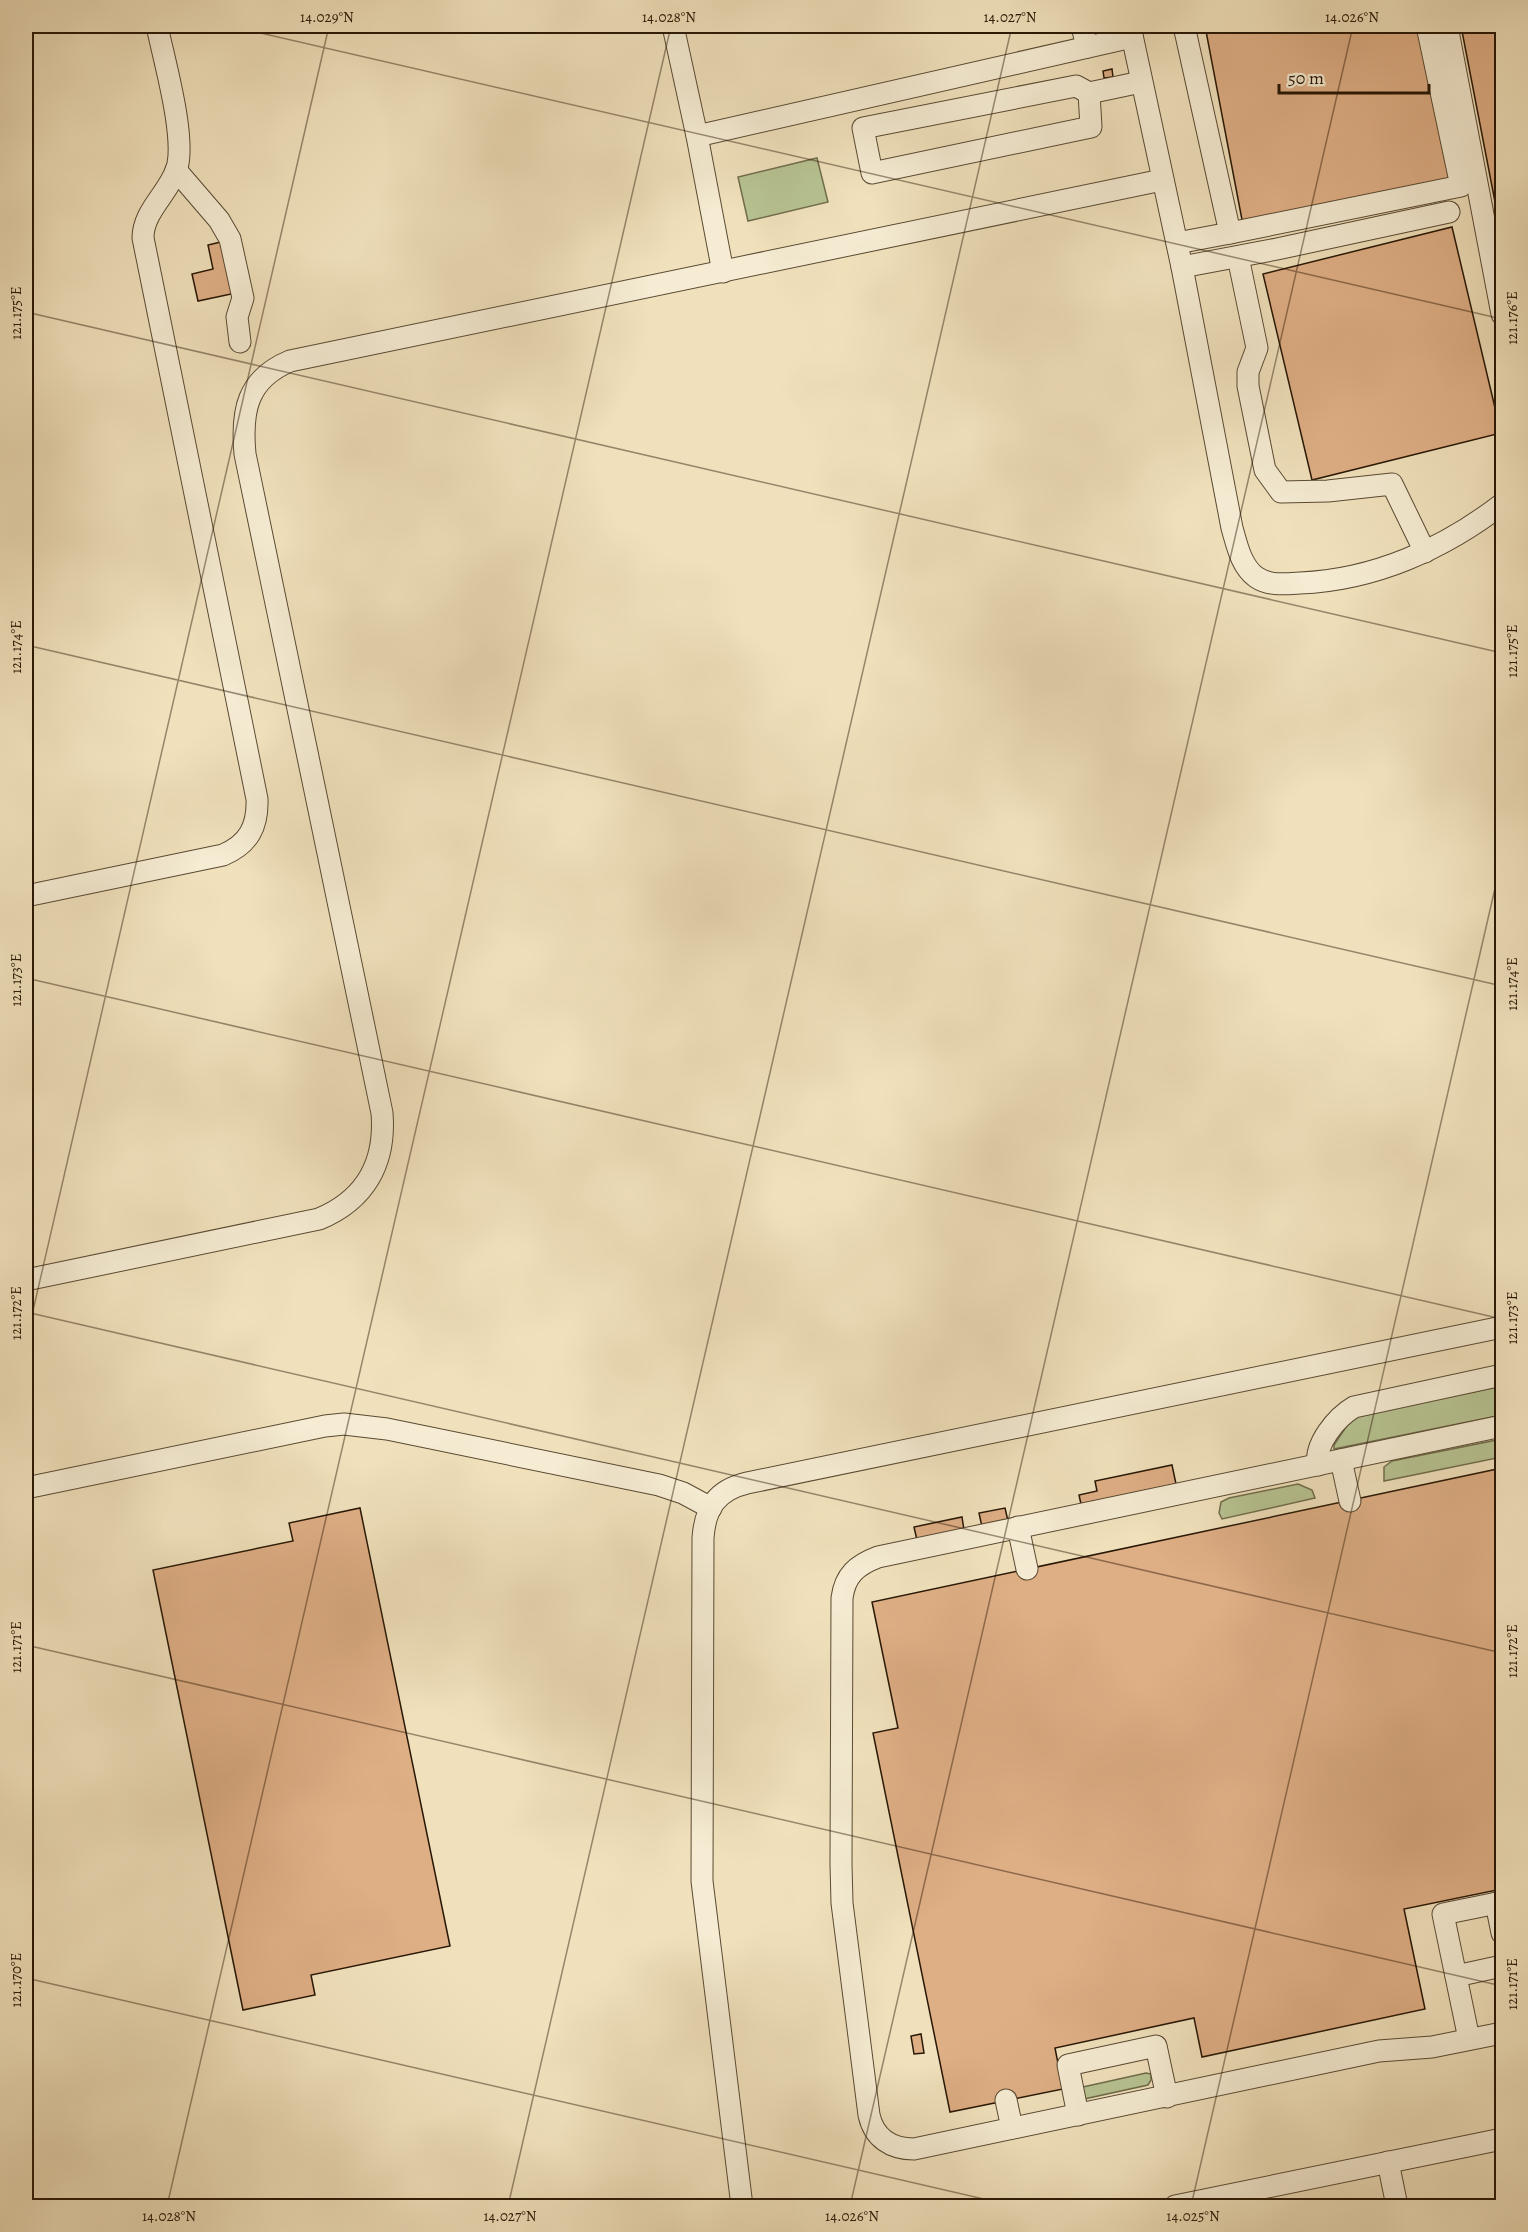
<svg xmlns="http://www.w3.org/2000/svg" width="1528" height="2232" font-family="Alegreya,serif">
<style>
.green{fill:#b7c392;stroke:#706d4c;stroke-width:1.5}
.building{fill:#deae85;stroke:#281705;stroke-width:1.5}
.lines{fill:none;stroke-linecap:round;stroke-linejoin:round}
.minor-casing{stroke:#5a4a33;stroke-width:23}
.minor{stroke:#f5ecd3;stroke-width:21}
.ticks{fill:none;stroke:#281705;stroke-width:1.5;stroke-opacity:0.45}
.neatline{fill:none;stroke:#281705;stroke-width:2}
.ticks-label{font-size:15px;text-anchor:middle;fill:#281705}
</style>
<rect width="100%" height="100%" fill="#f0e1bc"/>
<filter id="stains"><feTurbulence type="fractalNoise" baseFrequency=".00333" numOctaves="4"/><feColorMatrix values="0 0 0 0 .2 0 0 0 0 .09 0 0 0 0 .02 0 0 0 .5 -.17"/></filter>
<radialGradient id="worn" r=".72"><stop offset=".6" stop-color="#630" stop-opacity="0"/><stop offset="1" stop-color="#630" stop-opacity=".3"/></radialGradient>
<!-- green -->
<g class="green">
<polygon points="817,158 828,202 748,221 738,177"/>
<polygon points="1502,1386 1502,1415 1334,1449 1334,1445 1350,1421 1361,1415"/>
<polygon points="1502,1439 1502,1457 1384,1481 1384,1467 1392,1461"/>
<polygon points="1298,1484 1312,1490 1315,1498 1222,1519 1219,1513 1221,1502 1229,1498"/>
<polygon points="1146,2073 1151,2074 1151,2080 1148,2085 1084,2099 1081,2089 1083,2087"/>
</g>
<!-- building -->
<g class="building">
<polygon points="1205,26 1417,26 1458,184 1243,225"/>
<polygon points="1461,26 1502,26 1502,238"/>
<polygon points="1112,69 1113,77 1104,78 1103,71"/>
<polygon points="1452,227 1501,433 1312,480 1263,274"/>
<polygon points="225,241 236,293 198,301 192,274 213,269 208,245"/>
<polygon points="1172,1465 1176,1484 1081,1504 1079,1495 1097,1491 1095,1481"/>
<polygon points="1502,1468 1502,1889 1404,1909 1425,2009 1202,2057 1194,2018 1055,2048 1063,2089 950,2112 873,1733 898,1728 872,1602"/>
<polygon points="360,1508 450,1946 311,1975 315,1995 243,2010 153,1570 293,1541 289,1523"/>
<polygon points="1005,1508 1008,1521 982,1527 979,1513"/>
<polygon points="962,1517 964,1530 917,1540 914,1527"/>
<polygon points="921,2034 924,2053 914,2054 911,2036"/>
</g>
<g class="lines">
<!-- minor casing -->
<g class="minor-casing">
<g id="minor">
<polyline points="673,26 697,136 723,272"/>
<polyline points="1082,26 1087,47"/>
<path d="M1130 26 1182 267 1232 528C1237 545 1241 566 1256 577 1269 586 1285 584 1300 583 1374 580 1444 549 1502 504"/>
<polyline points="1447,26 1502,314"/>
<polyline points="1089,93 1091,127 872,173 863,128 1076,86 1089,93 1141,82"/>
<polyline points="697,136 1132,37"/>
<polyline points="176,170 219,220 230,239 243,298 237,317 240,342"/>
<polyline points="1230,233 1461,186 1427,26"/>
<polyline points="1177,243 1230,233 1184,26"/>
<polyline points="1238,257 1257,348 1248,372 1248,386 1265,470 1281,492 1328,491 1392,484 1425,552"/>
<polyline points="1182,267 1277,249 1449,212"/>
<path d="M26 896 223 855C249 844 258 826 257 799L143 238C143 211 169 193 177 168 186 136 164 60 157 26"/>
<path d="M26 1280 319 1219C365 1200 386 1163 382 1113L245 454C241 411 247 379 290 361L1162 180"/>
<path d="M1502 1426 878 1557C857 1565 845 1575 842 1598L841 1864 842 1903 869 2115C874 2138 891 2149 914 2149L1379 2051 1432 2047 1502 2033"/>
<polyline points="1341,1460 1350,1501"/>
<path d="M1318 1465C1314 1444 1337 1417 1354 1407L1502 1375"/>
<polyline points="26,1488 325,1426 344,1424 387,1429 659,1485 683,1493 711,1508"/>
<polyline points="1018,1527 1027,1569"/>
<polyline points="1496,1903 1502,1933"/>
<polyline points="1456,1976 1502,1966"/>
<polyline points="1469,2039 1443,1914 1502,1902"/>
<polyline points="1006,2100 1012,2128"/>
<polyline points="1078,2115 1068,2065 1156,2046 1167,2097"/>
<polyline points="1388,2162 1397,2206"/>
<path d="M742 2206 702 1881 703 1538C705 1508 717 1490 747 1483L1502 1327"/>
<polyline points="1175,2206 1502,2139"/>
</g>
</g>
<!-- minor -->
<use href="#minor" class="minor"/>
</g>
<!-- ticks -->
<path class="ticks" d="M230 26 1502 319M26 312 1502 653M26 645 1502 986M26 978 1502 1319M26 1312 1502 1653M26 1341 329 26M26 1645 1502 1986M26 1978 1014 2206M167 2206 671 26M508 2206 1012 26M850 2206 1353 26M1191 2206 1502 858"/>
<!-- margin -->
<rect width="1528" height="2232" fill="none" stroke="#f0e1bc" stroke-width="66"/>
<!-- scale -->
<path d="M1279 84v9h150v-9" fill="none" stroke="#281705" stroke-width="3"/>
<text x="1288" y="84" font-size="18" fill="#281705" stroke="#f5ecd3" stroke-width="4.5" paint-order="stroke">50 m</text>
<rect x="33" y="33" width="1462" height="2166" class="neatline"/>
<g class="ticks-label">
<text x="327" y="22">14.029°N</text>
<text x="669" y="22">14.028°N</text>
<text x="1010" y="22">14.027°N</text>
<text x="1352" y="22">14.026°N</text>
<text transform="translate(16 313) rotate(-90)" y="5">121.175°E</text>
<text transform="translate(1512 318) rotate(-90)" y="5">121.176°E</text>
<text transform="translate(16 647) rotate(-90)" y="5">121.174°E</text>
<text transform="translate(1512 651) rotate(-90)" y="5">121.175°E</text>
<text transform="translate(16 980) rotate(-90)" y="5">121.173°E</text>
<text transform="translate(1512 984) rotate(-90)" y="5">121.174°E</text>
<text transform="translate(16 1313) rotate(-90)" y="5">121.172°E</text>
<text transform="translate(1512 1318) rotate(-90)" y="5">121.173°E</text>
<text transform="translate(16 1647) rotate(-90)" y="5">121.171°E</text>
<text transform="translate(1512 1651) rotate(-90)" y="5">121.172°E</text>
<text transform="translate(16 1980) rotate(-90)" y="5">121.170°E</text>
<text transform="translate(1512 1984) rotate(-90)" y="5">121.171°E</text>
<text x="169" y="2221">14.028°N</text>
<text x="510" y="2221">14.027°N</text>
<text x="852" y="2221">14.026°N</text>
<text x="1193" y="2221">14.025°N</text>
</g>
<rect width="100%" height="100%" filter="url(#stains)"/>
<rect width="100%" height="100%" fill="url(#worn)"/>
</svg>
